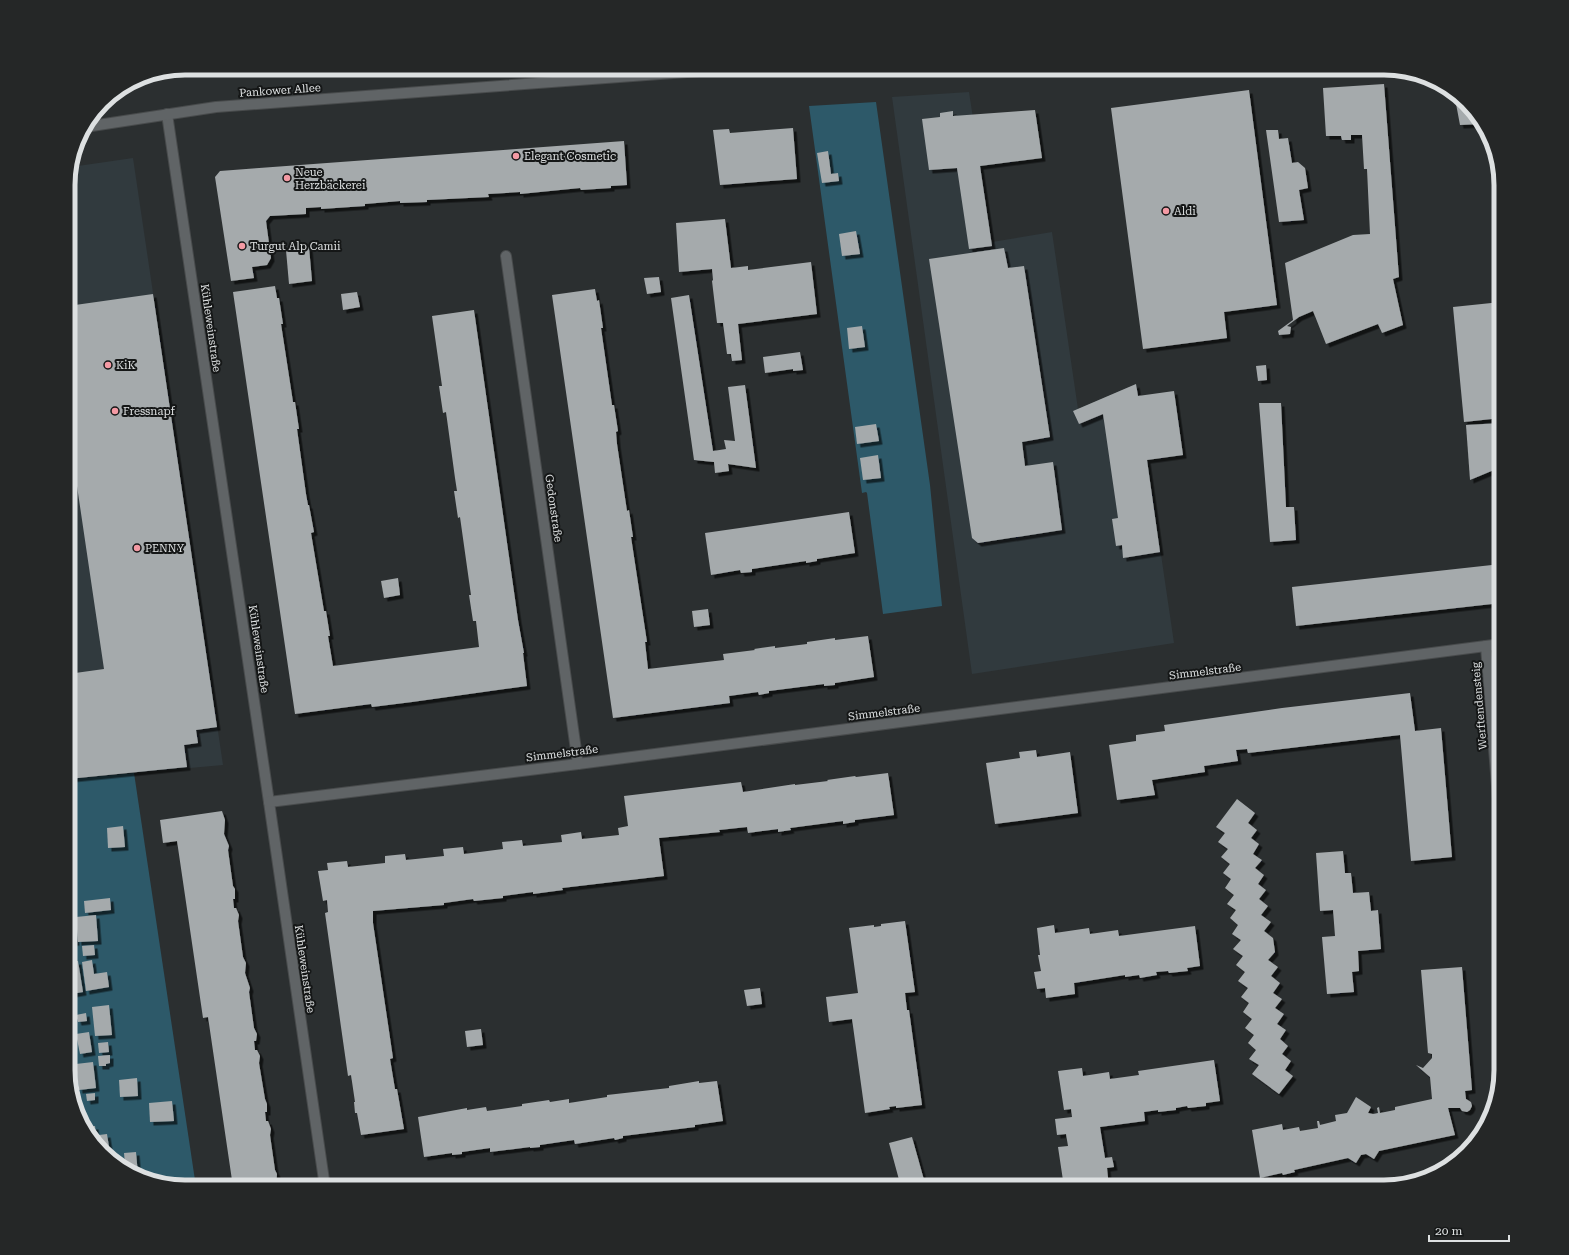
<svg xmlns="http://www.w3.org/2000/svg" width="1569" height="1255" font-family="'Roboto Serif',serif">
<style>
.built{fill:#313a3e}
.green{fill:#2d5969}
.building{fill:#a5aaac;filter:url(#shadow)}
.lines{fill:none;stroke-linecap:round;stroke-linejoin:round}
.minor-casing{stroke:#484b4c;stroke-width:12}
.minor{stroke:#606466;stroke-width:10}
.poi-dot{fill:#f49aa4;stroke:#151717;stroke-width:1.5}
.labels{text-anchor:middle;stroke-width:4;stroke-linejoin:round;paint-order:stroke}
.street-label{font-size:11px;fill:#dde0e1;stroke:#151717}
.poi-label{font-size:11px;fill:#dde0e1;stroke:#151717;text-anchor:start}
.rim{fill:none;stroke:#dde0e1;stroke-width:5}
</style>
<defs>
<filter id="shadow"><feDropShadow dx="3.5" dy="3.5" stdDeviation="0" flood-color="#0009"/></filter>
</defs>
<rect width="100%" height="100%" fill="#2b2f30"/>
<!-- built -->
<g class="built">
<polygon points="969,92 992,242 1052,232 1078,409 1136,384 1174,643 972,674 892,97"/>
<polygon points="133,158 223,765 68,779 68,178 71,167"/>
</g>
<!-- green -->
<g class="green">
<polygon points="876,102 930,485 942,606 883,614 867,493 866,492 862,493 809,106"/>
<polygon points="134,773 196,1187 185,1187 148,1181 108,1158 80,1122 68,1077 68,779"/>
</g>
<!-- building -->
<g class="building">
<polygon points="1384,84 1399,277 1393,279 1403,325 1382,333 1378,324 1326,344 1313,311 1299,317 1287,326 1291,327 1290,334 1279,335 1278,331 1293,320 1285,263 1353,235 1370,234 1367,169 1364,169 1362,135 1351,135 1351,140 1342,140 1341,136 1326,136 1323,88"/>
<polygon points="1249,90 1277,305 1224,312 1227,338 1143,349 1111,108"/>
<polygon points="1454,93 1461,97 1481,124 1460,125"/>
<polygon points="1035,110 1042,158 980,166 992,246 969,249 957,168 929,170 922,119 940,117 940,113 953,111 953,116"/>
<polygon points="793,128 797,179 720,185 713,130 729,129 730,133"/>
<polygon points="1266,130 1278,130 1279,139 1288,138 1292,163 1298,162 1305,168 1308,188 1299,190 1304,220 1279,222"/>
<polygon points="624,141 627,185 611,186 611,188 581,190 580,188 520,194 520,192 488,194 489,197 427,200 427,202 400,203 400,201 365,204 365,206 321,209 321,207 306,208 306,214 270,216 266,221 271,258 267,265 252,267 254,278 231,281 215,177 220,171"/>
<polygon points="828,151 831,174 838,173 839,181 822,183 817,153"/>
<polygon points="725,219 731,268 748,266 748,270 811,262 817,314 738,324 742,360 732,361 731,354 727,354 723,323 717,323 712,281 713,280 712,269 679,272 676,223"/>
<polygon points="856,231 860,254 842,256 839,234"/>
<polygon points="309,247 312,281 289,284 286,250"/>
<polygon points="1004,248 1008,268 1024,266 1050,437 1022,442 1025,466 1053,462 1062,530 978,543 972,538 929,259"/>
<polygon points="659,277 661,292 647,294 644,278"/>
<polygon points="275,286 277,298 279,298 283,324 281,324 293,402 295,402 299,429 297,429 306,494 308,505 309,505 314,532 311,533 324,611 326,611 330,636 328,636 333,666 479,647 476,621 473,621 469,595 471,595 469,581 460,517 458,518 454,491 457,491 455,478 446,412 443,413 439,386 442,386 432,316 474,310 518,620 524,653 523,653 527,686 412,702 372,707 371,704 295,714 233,292"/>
<polygon points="595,289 597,301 599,300 603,328 601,328 612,405 614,405 618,431 616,432 617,444 627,511 629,510 633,537 631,537 647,642 645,642 648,669 724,660 723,654 755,650 754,649 775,646 775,648 807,644 807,642 835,638 835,640 868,636 874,677 835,683 835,685 824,686 824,684 769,691 769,693 759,695 758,692 729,696 730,703 613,718 552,295"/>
<polygon points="357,292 360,307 343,310 341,294"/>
<polygon points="153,294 217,727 196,730 198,743 184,745 187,767 68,779 68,674 104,669 68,425 68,306"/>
<polygon points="689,295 713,451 726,449 724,440 735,441 728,387 745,385 756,468 728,464 729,471 715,473 714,462 694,460 671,298"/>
<polygon points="1501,302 1501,418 1464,422 1453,307"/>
<polygon points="862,326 865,347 849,349 847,328"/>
<polygon points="800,352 803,370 793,371 793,369 765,373 763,357"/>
<polygon points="1266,365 1267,380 1258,381 1256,366"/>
<polygon points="1136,384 1138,396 1174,391 1183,455 1147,460 1160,552 1123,558 1122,545 1116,546 1112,519 1118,518 1103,414 1079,424 1073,411"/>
<polygon points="1259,403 1281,403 1286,507 1294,507 1296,540 1270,542"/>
<polygon points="1501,423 1501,467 1470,480 1466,425"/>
<polygon points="876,424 879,441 857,444 855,427"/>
<polygon points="878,455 881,478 863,480 860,458"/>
<polygon points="849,512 855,553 817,559 817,561 806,563 806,561 752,569 752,572 741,573 740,570 711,575 705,533"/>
<polygon points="1501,564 1501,603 1296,626 1292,587"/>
<polygon points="398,578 400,595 384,598 381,581"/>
<polygon points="708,609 710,625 694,627 692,611"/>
<polygon points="1410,693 1415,731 1441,728 1452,857 1411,861 1400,735 1248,753 1247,749 1236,750 1238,761 1204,766 1205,772 1152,780 1155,795 1117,800 1109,745 1136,741 1136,735 1165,731 1164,725 1282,708"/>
<polygon points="1036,750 1037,757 1070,752 1078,813 995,824 986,763 1020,758 1019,752"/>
<polygon points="888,773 894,815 855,820 855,822 843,824 843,821 790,828 791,830 778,832 778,829 748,833 747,827 719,830 720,832 659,838 664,876 562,888 563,890 533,894 533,892 503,896 503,898 474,901 473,899 444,903 444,905 373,911 373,923 393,1058 390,1059 395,1089 397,1089 404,1129 361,1135 357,1113 355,1113 354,1102 355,1102 351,1075 348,1076 341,1027 325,913 328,912 327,900 323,901 318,871 328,870 327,863 347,861 348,867 385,863 385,856 405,854 406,860 444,856 443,849 463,847 464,854 503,849 502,842 522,840 523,846 562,842 561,835 581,832 582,839 619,835 618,828 628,826 624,796 741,782 743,792 795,784 795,785 828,781 827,780 855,776 856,777"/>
<polygon points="1237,799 1255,813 1248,823 1257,830 1251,838 1259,844 1253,854 1262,860 1255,868 1264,875 1258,884 1266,890 1259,899 1268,906 1261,915 1271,922 1264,931 1273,938 1275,952 1268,960 1278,967 1271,976 1280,983 1273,993 1282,999 1275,1008 1284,1014 1277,1024 1286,1030 1280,1039 1288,1046 1282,1054 1291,1061 1285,1070 1293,1076 1279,1094 1252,1074 1259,1065 1249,1059 1256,1050 1248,1043 1254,1035 1245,1028 1252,1019 1243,1012 1249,1003 1241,997 1248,988 1238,981 1245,972 1236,965 1243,956 1233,949 1241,940 1232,934 1238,925 1230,918 1236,910 1227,904 1234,895 1225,888 1231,879 1223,873 1230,864 1221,857 1228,849 1218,842 1225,833 1216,827"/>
<polygon points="222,811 225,820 224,834 229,846 228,850 233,886 235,889 235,899 233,899 234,908 236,908 239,915 238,921 243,957 246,963 245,973 250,988 249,992 254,1028 257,1034 256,1041 254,1041 255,1050 257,1050 260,1056 259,1063 265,1099 267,1104 267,1112 265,1112 266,1121 268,1121 271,1129 270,1135 275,1170 277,1174 276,1187 233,1187 208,1017 203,1018 177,841 163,843 160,820"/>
<polygon points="123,826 125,847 108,848 107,828"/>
<polygon points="1343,851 1345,873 1351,873 1353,893 1369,892 1371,911 1378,910 1381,949 1358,951 1359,971 1352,972 1354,992 1327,994 1322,937 1335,936 1333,910 1320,911 1316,853"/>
<polygon points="110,898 111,910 85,913 84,901"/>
<polygon points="96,915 98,941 78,942 76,917"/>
<polygon points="905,921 915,992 905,993 907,1010 909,1010 922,1105 896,1108 896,1106 889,1107 890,1109 865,1113 852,1019 829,1022 826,997 858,993 849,928 874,925 874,927 881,926 881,924"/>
<polygon points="68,924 74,924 76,942 68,943"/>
<polygon points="1054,925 1055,933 1089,928 1090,934 1118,930 1119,936 1195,926 1200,966 1187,968 1188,971 1169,973 1168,971 1156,972 1157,975 1140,978 1139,975 1125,977 1125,975 1074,983 1075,994 1046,998 1045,988 1037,989 1034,972 1041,971 1038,955 1040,955 1037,928"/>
<polygon points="94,945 95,955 83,956 82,946"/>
<polygon points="92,960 94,974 107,972 109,987 86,991 82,962"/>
<polygon points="78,961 83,992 71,994 68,978 68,962"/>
<polygon points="1462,967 1472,1090 1465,1091 1466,1099 1471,1102 1472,1106 1470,1110 1467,1112 1462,1111 1460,1108 1448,1108 1455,1135 1379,1151 1374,1159 1366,1154 1361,1155 1356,1163 1348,1158 1294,1170 1295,1172 1283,1175 1282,1173 1260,1178 1252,1130 1282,1124 1283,1130 1299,1127 1300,1131 1318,1128 1317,1121 1319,1121 1320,1125 1336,1121 1335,1115 1347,1113 1356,1097 1371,1107 1368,1113 1373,1114 1378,1113 1377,1108 1379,1107 1380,1113 1395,1110 1395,1107 1432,1099 1430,1077 1416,1065 1423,1068 1432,1058 1432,1054 1428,1053 1421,970"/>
<polygon points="760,988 762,1004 747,1006 744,990"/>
<polygon points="109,1005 112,1035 95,1036 92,1007"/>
<polygon points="86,1013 87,1021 78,1022 76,1015"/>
<polygon points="481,1029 483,1045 467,1047 465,1031"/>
<polygon points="89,1032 92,1052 80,1054 76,1034"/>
<polygon points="108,1042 109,1052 99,1053 98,1043"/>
<polygon points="110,1055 110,1063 106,1064 106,1066 99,1066 98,1056"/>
<polygon points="1214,1060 1220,1101 1206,1103 1206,1106 1188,1108 1187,1106 1176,1108 1176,1110 1158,1112 1158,1110 1144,1112 1145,1121 1100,1127 1105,1158 1112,1157 1114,1167 1107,1168 1109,1187 1064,1187 1058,1147 1068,1146 1066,1134 1057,1135 1055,1119 1072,1117 1071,1109 1064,1110 1058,1071 1082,1068 1083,1076 1109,1072 1110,1079 1139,1075 1138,1071"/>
<polygon points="93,1062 96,1088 79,1090 76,1064"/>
<polygon points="137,1078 138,1096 120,1097 119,1080"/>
<polygon points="699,1081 699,1083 717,1081 723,1121 695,1125 695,1127 623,1136 623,1138 615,1140 614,1138 575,1144 574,1140 540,1145 540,1147 530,1148 530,1147 490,1152 490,1148 462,1152 462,1154 452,1155 452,1153 424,1157 418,1117 467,1108 467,1110 486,1107 487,1111 522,1106 522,1104 549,1100 550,1102 569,1099 569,1103 607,1097 607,1095 669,1088 669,1086"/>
<polygon points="95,1093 95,1100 87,1101 86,1094"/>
<polygon points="172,1101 174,1121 150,1122 149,1103"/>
<polygon points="95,1126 97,1143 85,1127"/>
<polygon points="107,1134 109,1147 101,1148 99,1135"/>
<polygon points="912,1137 926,1187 901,1187 889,1143"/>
<polygon points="136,1152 138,1175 120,1165 125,1164 124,1153"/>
</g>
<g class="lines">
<!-- minor casing -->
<g class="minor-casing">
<g id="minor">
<polyline points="822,68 841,71 865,68"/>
<polyline points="167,114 269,802 325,1187"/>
<polyline points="85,127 216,107 741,68"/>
<polyline points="506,256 578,764"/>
<polyline points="1486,646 1501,837"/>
<polyline points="269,802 578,764 1501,644"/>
</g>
</g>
<!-- minor -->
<use href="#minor" class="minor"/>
</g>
<!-- markers -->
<g class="poi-dot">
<circle cx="516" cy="156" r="4"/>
<circle cx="287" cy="178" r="4"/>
<circle cx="1166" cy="211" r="4"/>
<circle cx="242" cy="246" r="4"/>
<circle cx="108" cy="365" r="4"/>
<circle cx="115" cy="411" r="4"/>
<circle cx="137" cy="548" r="4"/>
</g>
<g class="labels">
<!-- street labels -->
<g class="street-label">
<text transform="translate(280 90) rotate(-4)" y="4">Pankower Allee</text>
<text transform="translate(211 328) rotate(82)" y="4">Kühleweinstraße</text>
<text transform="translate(554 508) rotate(82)" y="4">Gedonstraße</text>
<text transform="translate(259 649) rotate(82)" y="4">Kühleweinstraße</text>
<text transform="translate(1205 671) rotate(-7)" y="4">Simmelstraße</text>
<text transform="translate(1479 706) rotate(-95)" y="4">Werftendensteig</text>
<text transform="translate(884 712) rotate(-7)" y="4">Simmelstraße</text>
<text transform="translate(562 753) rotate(-7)" y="4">Simmelstraße</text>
<text transform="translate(305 969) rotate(82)" y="4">Kühleweinstraße</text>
</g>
<!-- poi labels -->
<g class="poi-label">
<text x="524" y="160">Elegant Cosmetic</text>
<text x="295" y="176">Neue<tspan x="295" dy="13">Herzbäckerei</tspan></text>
<text x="1174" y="215">Aldi</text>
<text x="250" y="250">Turgut Alp Camii</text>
<text x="116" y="369">KiK</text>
<text x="123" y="415">Fressnapf</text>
<text x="145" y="552">PENNY</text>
</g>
</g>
<!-- crop -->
<path d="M0 0H1569V1255H0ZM185 75H1384A110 110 0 0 1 1494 185V1070A110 110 0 0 1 1384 1180H185A110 110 0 0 1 75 1070V185A110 110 0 0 1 185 75Z" fill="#252727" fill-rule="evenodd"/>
<path class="rim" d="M185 75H1384A110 110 0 0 1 1494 185V1070A110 110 0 0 1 1384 1180H185A110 110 0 0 1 75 1070V185A110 110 0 0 1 185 75Z"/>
<!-- scale -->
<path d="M1429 1235v6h80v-6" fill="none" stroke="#dde0e1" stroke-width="2"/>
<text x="1435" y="1235" font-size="12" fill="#dde0e1" stroke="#151717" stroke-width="3" paint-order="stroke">20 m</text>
</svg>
